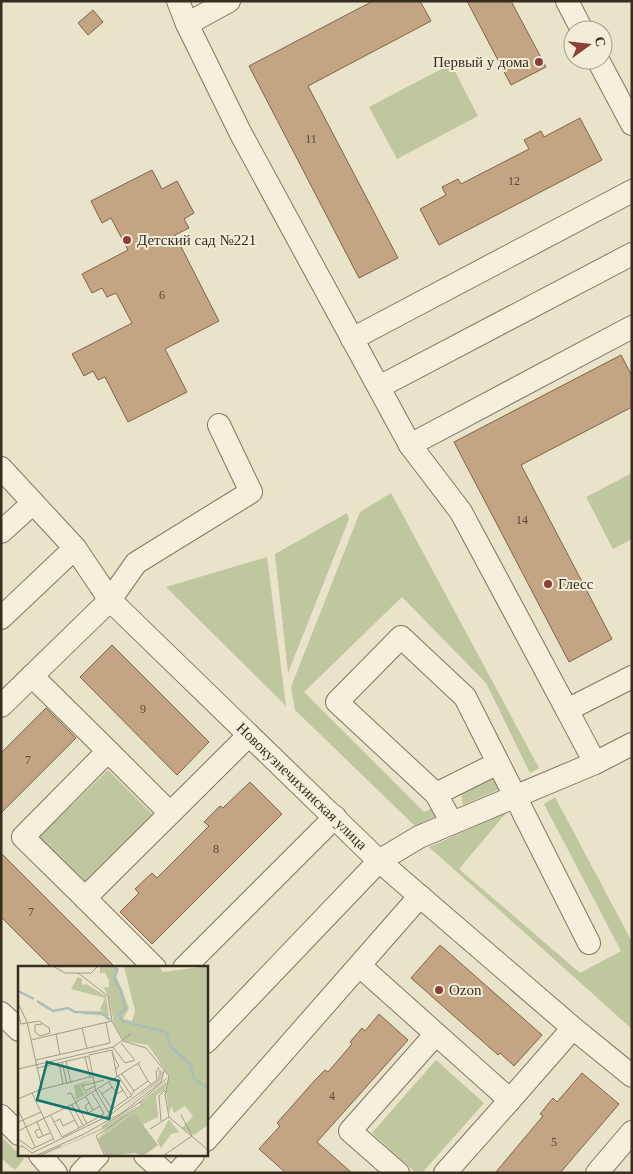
<svg xmlns="http://www.w3.org/2000/svg" width="633" height="1174" font-family="'Times New Roman',serif">
<style>
.green{fill:#bec79e}
.building{fill:#c3a483;stroke:#806448}
.lines{fill:none;stroke-linecap:round;stroke-linejoin:round}
.minor-casing{stroke:#847660;stroke-width:24}
.minor{stroke:#f5f0db;stroke-width:22}
.poi-dot{fill:#8c3e37;stroke:#f2edd8;stroke-width:2}
.labels{text-anchor:middle;stroke-width:4;stroke-linejoin:round;paint-order:stroke}
.number-label{font-size:12px;fill:#594b3a}
.poi-label{font-size:15px;fill:#362d21;stroke:#f2edd8;text-anchor:start}
.street-label{font-size:15px;fill:#362d21;stroke:#f2edd8}
.inset-river{fill:none;stroke:#a9beba;stroke-width:2.5}
.inset-road{fill:none;stroke:#a19a86;stroke-width:1}
.view{fill:#0f766e;fill-opacity:0.15;stroke:#0f766e;stroke-width:2.5}
.inset-edge{fill:none;stroke:#362d21;stroke-width:2.5}
</style>
<rect width="100%" height="100%" fill="#e9e3c9"/>
<!-- green -->
<g class="green">
<polygon points="451,64 478,116 397,159 369,107"/>
<polygon points="632,473 632,539 613,549 586,497"/>
<polygon points="391,493 539,768 530,773 486,683 402,597 304,692 424,812 436,807 441,814 415,826 295,710 291,687 360,512"/>
<polygon points="347,513 349,519 288,673 275,554"/>
<polygon points="267,557 286,706 166,587"/>
<polygon points="108,770 153,815 83,884 38,838"/>
<polygon points="500,775 507,786 463,805 461,794"/>
<polygon points="555,797 632,942 632,1029 429,847 506,813 459,869 580,973 621,951 544,804"/>
<polygon points="436,1060 484,1103 422,1173 416,1173 372,1133"/>
<polygon points="1,1136 24,1159 15,1170 1,1158"/>
</g>
<!-- building -->
<g class="building">
<polygon points="373,1 420,1 431,21 308,86 398,258 359,278 249,66"/>
<polygon points="467,1 511,1 546,67 511,85"/>
<polygon points="93,10 103,22 88,35 78,23"/>
<polygon points="580,118 602,160 439,245 420,209 446,195 442,187 458,179 461,184 529,149 524,140 541,131 544,137"/>
<polygon points="152,170 162,189 177,181 194,213 184,219 189,228 175,235 219,321 165,349 187,392 128,422 105,377 98,380 93,371 84,376 72,354 132,323 116,293 107,297 102,288 92,293 82,274 128,250 111,218 102,223 91,201"/>
<polygon points="621,355 632,376 632,407 521,465 612,639 569,662 454,442"/>
<polygon points="112,645 209,742 177,775 80,677"/>
<polygon points="46,708 76,738 1,813 1,753"/>
<polygon points="250,782 282,814 152,944 120,912 139,893 135,889 152,873 157,878 209,826 204,822 220,806 223,808"/>
<polygon points="1,853 116,968 52,968 1,917"/>
<polygon points="440,945 542,1035 514,1066 500,1053 498,1055 411,978"/>
<polygon points="379,1014 408,1040 317,1142 352,1173 286,1173 259,1149 280,1126 277,1123 316,1079 325,1070 328,1072 352,1044 350,1042 362,1028 365,1031"/>
<polygon points="582,1073 619,1104 560,1173 495,1173 543,1116 540,1114 553,1098 557,1102"/>
</g>
<g class="lines">
<!-- minor casing -->
<g class="minor-casing">
<g id="minor">
<polyline points="178,1 187,24 240,132 410,445 461,512 567,710 632,677"/>
<polyline points="567,1 582,30"/>
<polyline points="187,24 229,1"/>
<polyline points="598,60 632,124"/>
<polyline points="352,339 632,191"/>
<polyline points="379,387 632,254"/>
<polyline points="410,445 632,327"/>
<path id="s1" d="M1 468 75 548 110 600 379 861 573 1028 632 1076"/>
<polyline points="1,532 33,503"/>
<polyline points="1,618 75,548"/>
<polyline points="32,676 108,751"/>
<polyline points="1,706 110,600 136,563 251,492 219,425"/>
<polyline points="567,710 595,763 632,744"/>
<polyline points="436,794 498,763"/>
<polyline points="452,823 436,794 337,702 401,637 465,697 589,943"/>
<polyline points="85,898 23,837 108,751 170,813"/>
<polyline points="360,966 510,1100 573,1028"/>
<polyline points="155,968 85,898 249,735"/>
<polyline points="184,968 335,817"/>
<polyline points="1,1013 19,1030"/>
<polyline points="206,1042 379,861 419,837 595,763"/>
<polyline points="1,1116 19,1134"/>
<polyline points="206,1140 420,896"/>
<polyline points="40,1155 56,1173"/>
<polyline points="145,1155 165,1173"/>
<polyline points="81,1173 98,1155"/>
<polyline points="178,1173 193,1155"/>
<polyline points="398,1173 350,1131 435,1035"/>
<polyline points="445,1173 510,1100"/>
<polyline points="597,1173 632,1132"/>
</g>
</g>
<!-- minor -->
<use href="#minor" class="minor"/>
</g>
<!-- markers -->
<g class="poi-dot">
<circle cx="539" cy="62" r="5"/>
<circle cx="127" cy="240" r="5"/>
<circle cx="548" cy="584" r="5"/>
<circle cx="439" cy="990" r="5"/>
</g>
<g class="labels">
<!-- number labels -->
<g class="number-label">
<text x="311" y="143">11</text>
<text x="514" y="185">12</text>
<text x="162" y="299">6</text>
<text x="522" y="524">14</text>
<text x="143" y="713">9</text>
<text x="28" y="764">7</text>
<text x="216" y="853">8</text>
<text x="31" y="916">7</text>
<text x="332" y="1100">4</text>
<text x="554" y="1146">5</text>
</g>
<!-- poi labels -->
<g class="poi-label">
<text x="529" y="67" text-anchor="end">Первый у дома</text>
<text x="137" y="245">Детский сад №221</text>
<text x="558" y="589">Глесс</text>
<text x="449" y="995">Ozon</text>
</g>
<!-- street labels -->
<g class="street-label">
<text dy="5" stroke="none"><textPath href="#s1" startOffset="439">Новокузнечихинская улица</textPath></text>
</g>
</g>
<!-- overview -->
<g transform="translate(18 966)">
<rect width="190" height="190" fill="#e9e3c9"/>
<path d="M82 0H97L101 3 98 10 111 42 105 53 114 55 117 45 106 0H141L145 6 190 0V159L176 169 164 162 175 150 167 140 156 147 154 140 151 147 148 126 151 110 130 79 106 75 96 58 91 31 86 22H82L91 21V15L87 6 82 8ZM60 11 64 13V19L68 18 88 30 91 50 63 48 83 45 87 47 82 43 87 32 53 23ZM141 103 145 106 142 115 96 150 140 114ZM75 114 62 120 66 127 76 123 58 134 56 119ZM149 115 147 123 138 130 140 151 124 159 116 147 79 173 91 161 23 190 80 164 122 138 94 160 124 140 123 136ZM151 153 161 166 153 168 143 182 139 175Z" fill="#bec79e"/>
<path d="M116 147 140 179 125 190 117 187 88 190 80 173Z" fill="#b5bd9c"/>
<path class="inset-river" d="M96 0 99 4 96 13 103 24 107 43 101 48 104 55 148 66 152 80 172 98 176 113 190 122M0 25 16 33M19 35 35 45 50 42 57 46 84 47 92 54"/>
<path class="inset-road" d="M35 0 47 7H73L80 0M60 7 90 30 94 55 105 75 128 82 151 110 147 129 151 151 190 184M0 37 9 56 24 123M0 47 3 58 21 55 31 62 32 67 22 70 17 66V59L24 58M64 62 69 83M38 68 42 89M13 74 94 55M103 77 116 93M95 81 107 97 117 94M94 87 101 100 98 103M71 89 94 84 99 111M18 94 92 77 88 57M48 95 53 117M44 96 49 118M41 97 45 118M120 98 130 115M19 102 71 90 75 111H72M0 103 95 81 113 68M104 108 116 125 113 129M100 110 114 130M75 111 78 125 92 149M97 112 110 132 114 130M77 120 67 125 64 120 86 114M94 121 99 128 105 124M81 124 94 143M116 125 130 115 133 118M49 128 53 127 69 158M84 128 94 121 91 116M68 131 75 144 82 140 74 127M0 133 21 124 72 111 67 91M71 137 67 140 70 147 75 144M54 139 65 159M50 141 61 162 86 148 82 140M0 144 5 154 23 146 14 127M23 146 36 174M90 146 110 132M163 149 174 170M33 150 36 156 42 153 45 160 57 154M143 155 141 130 147 124M0 156 5 154 17 181M19 156 25 170 32 167M36 156 44 171 61 162M84 161 122 136 149 112M22 163 17 165 20 172 25 170M132 163 151 151M0 165 57 137 122 96M0 173 14 183 35 173M0 181 4 180 14 187 92 149 139 114 138 106 141 101M17 190 66 168 105 146 143 116 146 105M21 190 43 180M87 190 78 170 124 139 122 136M145 190 174 170"/>
<path class="view" d="M29 96 101 115 91 153 19 134Z"/>
<rect width="190" height="190" class="inset-edge"/>
</g>
<!-- border -->
<rect width="633" height="1174" fill="none" stroke="#362d21" stroke-width="5"/>
<!-- north arrow -->
<g transform="translate(588 45) rotate(75)"><circle r="24" fill="#f2edd8" stroke="#a7a08f"/>
<path d="M0-4L9 19L0 12L-9 19Z" fill="#8c3e37"/>
<text y="-8" font-size="14" font-weight="bold" text-anchor="middle" fill="#362d21">С</text>
</g>
</svg>
